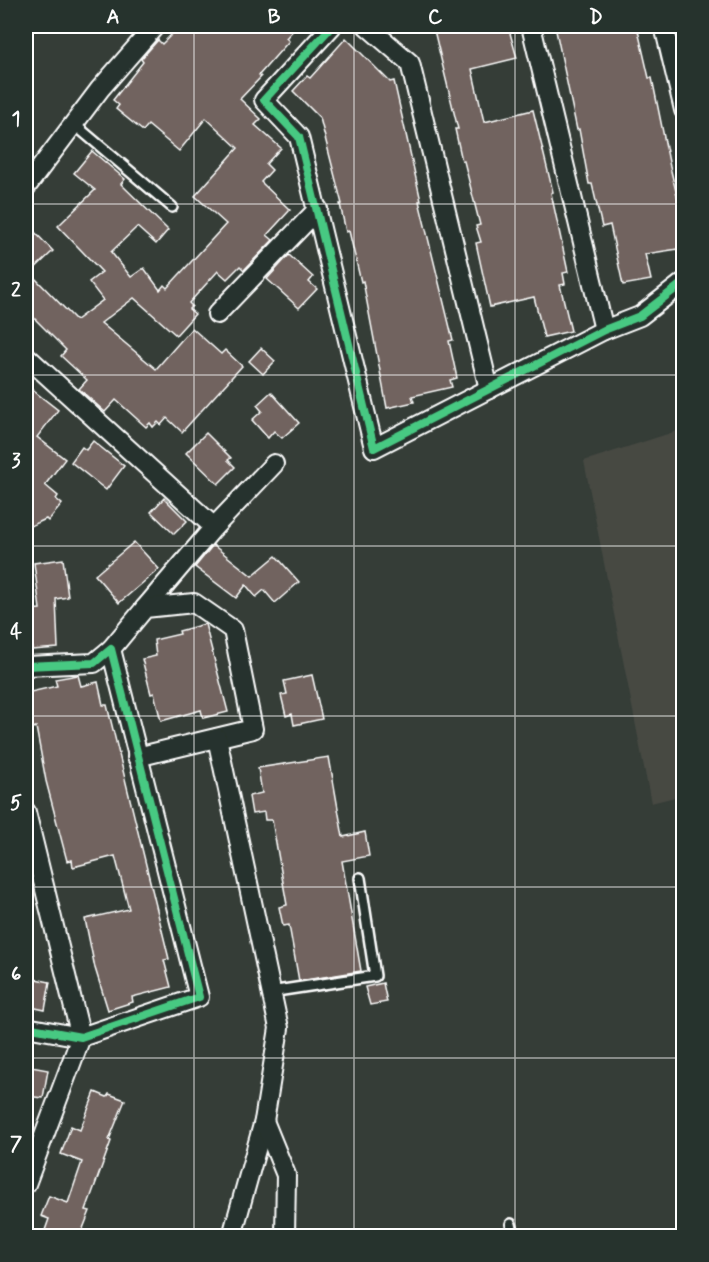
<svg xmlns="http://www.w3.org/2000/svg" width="709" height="1262" font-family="Mynerve,sans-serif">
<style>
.built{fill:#474943}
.building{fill:#71645e;stroke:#fff;stroke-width:1.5}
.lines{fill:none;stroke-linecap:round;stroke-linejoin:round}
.lane-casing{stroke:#fff;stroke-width:14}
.street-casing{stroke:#fff;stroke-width:22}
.lane{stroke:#26332d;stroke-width:9}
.street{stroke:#26332d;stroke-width:18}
.cycleway-casing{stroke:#26332d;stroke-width:11}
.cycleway{stroke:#46c982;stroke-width:8}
.grid{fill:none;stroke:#fff;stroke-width:1.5;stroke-opacity:0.55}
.neatline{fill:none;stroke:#fff;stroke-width:2}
.grid-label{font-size:20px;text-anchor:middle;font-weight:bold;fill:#fff}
</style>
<rect width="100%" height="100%" fill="#353d37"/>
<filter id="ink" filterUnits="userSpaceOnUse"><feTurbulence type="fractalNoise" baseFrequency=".0167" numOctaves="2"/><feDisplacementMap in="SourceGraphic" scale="12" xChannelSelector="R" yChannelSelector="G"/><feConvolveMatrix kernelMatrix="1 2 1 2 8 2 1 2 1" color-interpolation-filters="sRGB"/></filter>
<g filter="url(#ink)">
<!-- built -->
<polygon class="built" points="683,429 683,795 651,803 584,461"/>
<!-- building -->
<g class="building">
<polygon points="180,26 297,26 286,38 289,41 259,75 261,77 240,99 261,119 255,125 281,148 266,164 272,170 261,182 290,210 267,235 273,240 244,270 240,266 227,279 218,271 189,303 192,306 189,309 195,314 176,335 134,298 101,323 156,369 192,328 221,354 225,350 242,366 182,432 167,418 161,425 158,422 153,427 150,423 146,427 116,400 105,412 79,389 87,380 61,356 66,350 26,310 26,223 53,251 30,273 76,320 103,300 89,282 102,272 58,226 95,190 74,173 92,151 125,179 121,184 168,230 156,244 137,227 111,252 131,277 144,268 160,290 164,285 167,288 226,224 195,196 238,148 206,118 179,151 148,125 143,131 116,109 119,105 113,100 143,62 141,59 149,50 158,40 162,44"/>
<polygon points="433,26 508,26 517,58 472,69 484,122 533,110 553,192 551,193 568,272 563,273 565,284 560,285 571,331 544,337 534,297 490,307 476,243 481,242 476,226 480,225 464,161 462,161 455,129 458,129"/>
<polygon points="555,26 637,26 649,78 652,78 670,167 684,223 684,248 645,254 651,280 623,285 610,225 602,227 592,184 589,184 579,129 577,130"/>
<polygon points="346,38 390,82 394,81 421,201 419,201 453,340 449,341 457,378 450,380 452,387 412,396 414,402 387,408 363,281 361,282 349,231 346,232 340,204 342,204 320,118 293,91 307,76 310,78"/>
<polygon points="289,255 313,277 309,282 317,289 299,308 267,279"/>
<polygon points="261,348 275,361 263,374 249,361"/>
<polygon points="26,385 58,410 37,437 65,459 45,485 58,496 56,499 62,504 48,521 46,519 26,528"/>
<polygon points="271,392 299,423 282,438 274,431 268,438 252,420 262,411 257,405"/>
<polygon points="206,433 231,458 228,460 235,467 218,484 186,453"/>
<polygon points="93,441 124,466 106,490 71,462 82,447 86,450"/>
<polygon points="164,498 187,521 174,534 151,512"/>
<polygon points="134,542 159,569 119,603 95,575"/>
<polygon points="213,545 252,576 276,556 299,582 275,603 264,590 256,597 246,585 236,598 195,567"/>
<polygon points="63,559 68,597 56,599 58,648 32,650 29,610 40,609 34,563"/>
<polygon points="205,624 228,712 203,718 201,710 161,721 154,693 151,694 142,659 156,656 154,640 180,634 179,631"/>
<polygon points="78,675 81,686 98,682 103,705 107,705 169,959 164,960 171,987 132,997 133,1002 108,1010 95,968 85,919 129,909 115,856 73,867 72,860 67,861 46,781 36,727 32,728 26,699 26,693 57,686 55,679"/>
<polygon points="312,675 322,719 294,725 292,714 286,716 281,695 287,694 284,681"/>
<polygon points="329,757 343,837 365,832 369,856 342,861 361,971 299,981 289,925 283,926 279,907 287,905 272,820 265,820 264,812 252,814 249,796 262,793 258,768"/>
<polygon points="26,977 50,982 45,1010 26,1006"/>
<polygon points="383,983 387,1002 370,1005 365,987"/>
<polygon points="26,1066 48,1070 43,1098 26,1096"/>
<polygon points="95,1092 107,1097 109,1094 125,1100 109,1140 111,1141 86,1210 90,1211 80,1236 43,1236 49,1219 41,1216 49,1196 68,1203 82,1162 61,1154 71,1126 80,1130"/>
</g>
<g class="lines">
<!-- lane casing -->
<g class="lane-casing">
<g id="lane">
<polyline points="74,124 172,207"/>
<polyline points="270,992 375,976 360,878"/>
<polyline points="511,1224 514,1236"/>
</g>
</g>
<!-- street casing -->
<g class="street-casing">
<g id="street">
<polyline points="332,26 264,100 299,137 374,448 604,330 640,316 684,282"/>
<polyline points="367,26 410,63 489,389"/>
<polyline points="531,26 604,330"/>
<polyline points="664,26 684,110"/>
<polyline points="26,187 100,89 155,26"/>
<polyline points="217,314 318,209"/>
<polyline points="26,356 214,527"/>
<polyline points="145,608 214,527 274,464"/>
<polyline points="111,649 145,608 194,603 233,630 253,729 137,757"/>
<polyline points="26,666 94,663 111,649 199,997 81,1037 26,1027"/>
<polyline points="217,738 279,1028 264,1121 232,1236"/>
<polyline points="26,812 81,1037 26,1184"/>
<polyline points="264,1121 286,1175 285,1236"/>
</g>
</g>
<!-- lane -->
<use href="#lane" class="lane"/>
<!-- street -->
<use href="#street" class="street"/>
<!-- cycleway casing -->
<g class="cycleway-casing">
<g id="cycleway">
<polyline points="332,26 264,100 299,137 374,448 604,330 640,316 684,282"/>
<polyline points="26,666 94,663 111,649 199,997 81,1037 26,1027"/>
</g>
</g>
<!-- cycleway -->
<use href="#cycleway" class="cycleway"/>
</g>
</g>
<!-- grid -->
<path class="grid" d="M194 26V1236M354 26V1236M515 26V1236M26 204H684M26 375H684M26 546H684M26 716H684M26 887H684M26 1058H684"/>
<!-- margin -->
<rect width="709" height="1262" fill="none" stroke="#26332d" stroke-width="66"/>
<rect x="33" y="33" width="643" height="1196" class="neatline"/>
<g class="grid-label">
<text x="113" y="23">A</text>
<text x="274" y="23">B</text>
<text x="435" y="23">C</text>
<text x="596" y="23">D</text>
<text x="16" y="125">1</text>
<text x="16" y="296">2</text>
<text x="16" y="467">3</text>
<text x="16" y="638">4</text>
<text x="16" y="809">5</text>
<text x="16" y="980">6</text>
<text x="16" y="1150">7</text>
</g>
</svg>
